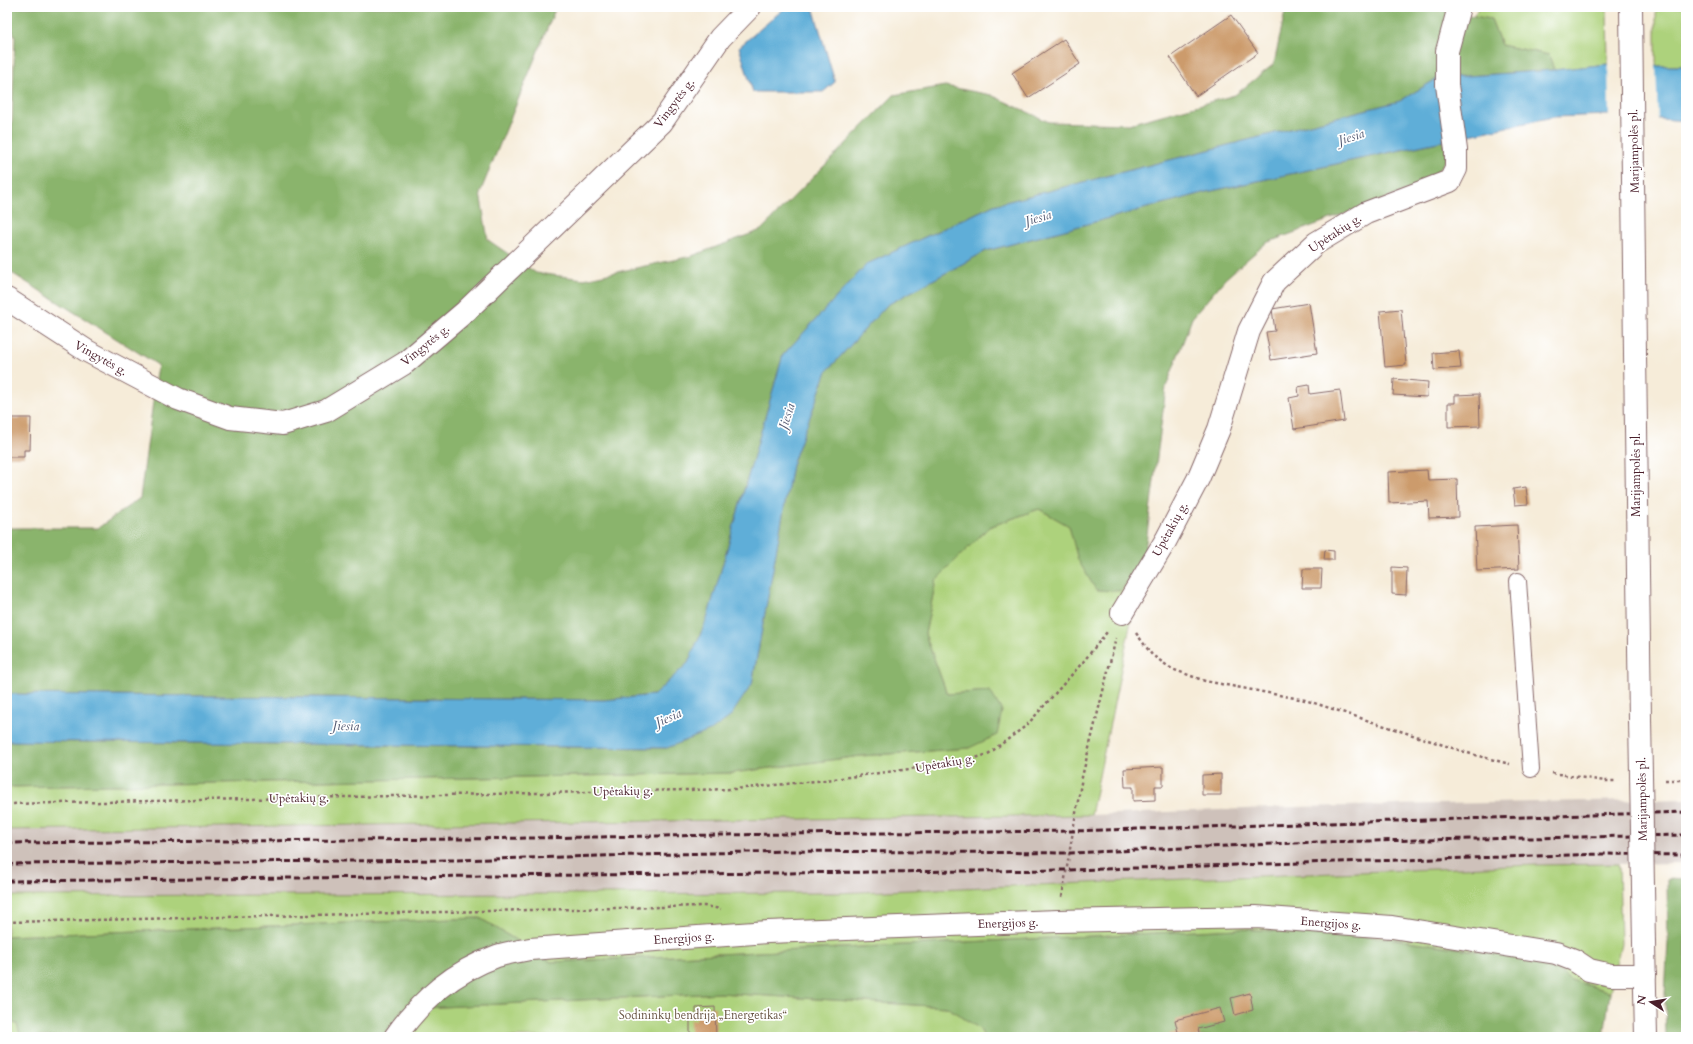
<svg xmlns="http://www.w3.org/2000/svg" width="1693" height="1044" font-family="Cardo,serif">
<style>
.industrial{fill:#cec1ba}
.green{fill:#add27c;stroke:#7c7854}
.forest{fill:#8ab46c;stroke:#6a6a4c}
.water{fill:#5eaed8;stroke:#546682}
.pier{fill:#f6ecd9}
.building{fill:#cc9b6c}
.lines{fill:none;stroke-linecap:round;stroke-linejoin:round}
.service-casing{stroke:#866768;stroke-width:18}
.minor-casing{stroke:#866768;stroke-width:24}
.primary-casing{stroke:#866768;stroke-width:24}
.path{stroke:#866768;stroke-width:2.5;stroke-dasharray:3 3;stroke-linecap:butt}
.service{stroke:#fff;stroke-width:16}
.minor{stroke:#fff;stroke-width:22}
.primary{stroke:#fff;stroke-width:22}
.rail{stroke:#4a1f2b;stroke-width:3;stroke-dasharray:6 3;stroke-linecap:butt}
.primary-bridge-casing{stroke:#866768;stroke-width:24;stroke-linecap:butt}
.primary-bridge{stroke:#fff;stroke-width:22}
.labels{text-anchor:middle;stroke-width:3.5;stroke-linejoin:round;paint-order:stroke}
.street-label{font-size:12px;fill:#4a1f2b;stroke:#fff}
.park-label{font-size:12px;fill:#685543;stroke:#fff}
.water-label{font-size:13px;font-style:italic;fill:#525870;stroke:#fff}
</style>
<rect width="100%" height="100%" fill="#fff"/>
<filter id="ink" filterUnits="userSpaceOnUse"><feTurbulence type="fractalNoise" baseFrequency=".025" numOctaves="2"/><feDisplacementMap in="SourceGraphic" scale="8" xChannelSelector="R" yChannelSelector="G"/><feConvolveMatrix kernelMatrix="1 2 1 2 8 2 1 2 1" color-interpolation-filters="sRGB"/></filter>
<filter id="wash" filterUnits="userSpaceOnUse"><feTurbulence type="fractalNoise" baseFrequency=".012" numOctaves="4" result="noise"/><feDisplacementMap in="SourceGraphic" scale="16" xChannelSelector="R" yChannelSelector="G"/><feGaussianBlur stdDeviation="0.9" result="paint"/><feColorMatrix in="noise" values="0 0 0 0 0 0 0 0 0 0 0 0 0 0 0 0 0 1.4 0 .05"/><feComposite in="paint" operator="in"/></filter>
<g filter="url(#wash)">
<rect width="100%" height="100%" fill="#f6ecd9"/>
<!-- industrial -->
<polygon class="industrial" points="1686,799 1686,863 1535,865 836,893 7,896 7,830 1091,815 1296,807"/>
<!-- green -->
<g class="green">
<polygon points="1479,7 1607,7 1608,64 1554,70 1549,55 1501,45 1491,19 1473,17"/>
<rect x="1656" y="7" width="30" height="59"/>
<polygon points="1039,509 1070,526 1078,560 1144,558 1091,815 7,830 7,787 732,773 861,756 969,748 990,691 947,694 925,634 936,580 989,527"/>
<polygon points="1619,864 1621,943 1610,992 1571,980 1544,960 1387,938 1239,929 551,962 480,918 7,936 7,896 836,893 1535,865"/>
<polygon points="720,993 947,1007 980,1029 984,1037 383,1037 402,1009"/>
<polygon points="7,1021 17,1024 21,1037 7,1037"/>
</g>
<!-- forest -->
<g class="forest">
<polygon points="7,7 556,7 480,193 488,240 536,273 584,279 692,256 761,230 894,95 945,86 991,95 1049,122 1129,124 1235,95 1274,64 1286,7 1445,7 1445,11 1491,19 1501,45 1549,55 1554,70 1438,78 1400,101 994,205 867,264 783,355 707,619 688,663 654,695 604,700 7,694 7,528 98,528 140,498 158,365 7,270 15,36 7,19"/>
<polygon points="1443,141 1447,157 1431,182 1266,243 1225,279 1192,318 1166,387 1144,558 1120,591 1096,590 1078,560 1069,526 1039,509 989,527 936,580 925,634 947,694 990,691 1002,711 997,735 969,748 861,756 732,773 7,787 7,741 667,748 752,684 792,465 827,371 887,305 986,251 1207,192"/>
<polygon points="1667,879 1686,880 1686,1037 1666,1037 1665,994 1668,942"/>
<polygon points="480,918 551,962 1239,929 1387,938 1544,961 1571,980 1610,992 1604,1037 984,1037 980,1029 947,1007 720,993 402,1009 383,1037 21,1037 17,1024 7,1021 7,936"/>
</g>
<!-- water -->
<g class="water">
<polygon points="786,7 813,7 835,82 823,92 753,92 739,47"/>
<polygon points="1608,64 1656,66 1686,66 1686,121 1609,115 1553,117 1207,192 986,251 887,305 827,371 792,465 752,684 730,717 712,730 667,748 7,741 7,694 604,700 654,695 688,663 707,619 783,355 867,264 994,205 1400,101 1438,78 1554,70"/>
</g>
<!-- pier -->
<polygon class="pier" points="1608,62 1656,64 1658,121 1609,117"/>
<g id="blocks">
<!-- building -->
<g class="building">
<polygon points="1231,15 1258,53 1196,96 1170,57"/>
<polygon points="1064,39 1080,64 1028,98 1012,73"/>
<polygon points="1309,303 1317,353 1271,360 1266,332 1275,331 1272,309"/>
<polygon points="1401,309 1406,365 1385,367 1380,311"/>
<polygon points="1459,351 1461,368 1434,370 1433,353"/>
<polygon points="1394,379 1428,382 1427,397 1393,395"/>
<polygon points="1309,385 1310,394 1340,390 1344,421 1294,429 1289,398 1299,396 1298,387"/>
<polygon points="1479,394 1480,426 1448,427 1448,403 1455,403 1455,395"/>
<polygon points="7,418 31,418 30,450 24,450 24,457 7,457"/>
<polygon points="1427,470 1428,480 1457,479 1458,517 1429,518 1428,501 1389,503 1388,472"/>
<polygon points="1526,487 1528,504 1515,505 1513,489"/>
<polygon points="1517,525 1519,569 1477,571 1475,527"/>
<polygon points="1325,550 1334,551 1334,560 1324,560"/>
<polygon points="1392,567 1407,568 1406,595 1392,594"/>
<polygon points="1303,569 1322,569 1321,588 1302,588"/>
<polygon points="1163,767 1163,786 1155,786 1155,800 1133,801 1133,787 1125,787 1124,769"/>
<polygon points="1221,774 1221,795 1202,795 1202,775"/>
<polygon points="1250,993 1253,1010 1235,1015 1231,998"/>
<polygon points="715,1007 716,1037 690,1037 690,1020 696,1020 696,1008"/>
<polygon points="1220,1008 1224,1022 1198,1029 1200,1037 1170,1037 1169,1034 1178,1032 1175,1020"/>
</g>
</g>
</g>
<g filter="url(#ink)">
<use href="#blocks" fill-opacity="0" stroke="#866768" stroke-width="1"/>
<g class="lines">
<!-- service casing -->
<g class="service-casing">
<polyline id="service" points="1518,581 1531,769"/>
</g>
<!-- minor casing -->
<g class="minor-casing">
<g id="minor">
<polyline points="7,299 87,351 178,399 230,418 283,424 326,411 405,363 466,311 662,122 720,38 750,7"/>
<polyline points="1122,613 1166,540 1198,479 1219,429 1249,331 1274,282 1316,243 1366,213 1450,181 1456,169 1456,150 1447,85 1447,51 1459,7"/>
<path d="M395 1037C422 999 453 972 497 956 507 953 519 951 530 949L768 932 1058 921 1256 917 1392 927 1556 953 1574 960 1589 970 1611 975H1645"/>
</g>
</g>
<!-- primary casing -->
<g class="primary-casing">
<g id="primary">
<path d="M1631 7C1635 244 1635 482 1640 719"/>
<polyline points="1644,943 1646,1037"/>
</g>
</g>
<!-- path -->
<g class="path">
<polyline points="1136,633 1152,655 1172,669 1205,681 1305,700 1471,754 1510,764"/>
<polyline points="1552,773 1605,781 1616,781"/>
<polyline points="1665,780 1686,780"/>
<polyline points="7,804 735,789 826,780 963,762 988,754 1027,725 1083,662 1107,632"/>
<polyline points="1062,897 1082,777 1116,638"/>
<polyline points="7,922 704,906 721,909"/>
</g>
<!-- service -->
<use href="#service" class="service"/>
<!-- minor -->
<use href="#minor" class="minor"/>
<!-- primary -->
<use href="#primary" class="primary"/>
<!-- rail -->
<g class="rail">
<polyline points="7,843 465,839 787,834 1072,831 1686,812"/>
<polyline points="7,864 455,860 786,851 1071,853 1317,842 1686,835"/>
<polyline points="7,881 1068,870 1603,854 1686,855"/>
</g>
<!-- primary-bridge casing -->
<g class="primary-bridge-casing">
<polyline id="primary-bridge" points="1640,719 1644,943"/>
</g>
<!-- primary-bridge -->
<use href="#primary-bridge" class="primary-bridge"/>
</g>
</g>
<g class="labels">
<!-- street labels -->
<g class="street-label">
<text transform="translate(674 103) rotate(-53)" y="4">Vingytės g.</text>
<text transform="translate(1634 151) rotate(-91)" y="4">Marijampolės pl.</text>
<text transform="translate(1335 233) rotate(-33)" y="4">Upėtakių g.</text>
<text transform="translate(425 345) rotate(-39)" y="4">Vingytės g.</text>
<text transform="translate(101 358) rotate(29)" y="4">Vingytės g.</text>
<text transform="translate(1636 475) rotate(-90)" y="4">Marijampolės pl.</text>
<text transform="translate(1170 529) rotate(-61)" y="4">Upėtakių g.</text>
<text transform="translate(945 763) rotate(-10)" y="4">Upėtakių g.</text>
<text transform="translate(623 791) rotate(-1)" y="4">Upėtakių g.</text>
<text transform="translate(299 798) rotate(-1)" y="4">Upėtakių g.</text>
<text transform="translate(1642 799) rotate(-91)" y="4">Marijampolės pl.</text>
<text transform="translate(1008 923) rotate(-2)" y="4">Energijos g.</text>
<text transform="translate(1331 923) rotate(4)" y="4">Energijos g.</text>
<text transform="translate(684 938) rotate(-4)" y="4">Energijos g.</text>
</g>
<!-- park labels -->
<g class="park-label">
<text x="703" y="1019">Sodininkų bendrija „Energetikas“</text>
</g>
<!-- water labels -->
<g class="water-label">
<text transform="translate(1351 136) rotate(-17)" y="5">Jiesia</text>
<text transform="translate(1038 217) rotate(-16)" y="5">Jiesia</text>
<text transform="translate(786 416) rotate(-72)" y="5">Jiesia</text>
<text transform="translate(668 717) rotate(-24)" y="5">Jiesia</text>
<text transform="translate(346 725) rotate(1)" y="5">Jiesia</text>
</g>
</g>
<!-- margin -->
<rect width="1693" height="1044" fill="none" stroke="#fff" stroke-width="24"/>
<!-- north arrow -->
<g transform="translate(1651 1002) rotate(282)" stroke="#ffffff" stroke-width="3" paint-order="stroke">
<path d="M0-3L7 15L0 10L-7 15Z" fill="#4a1f2b"/>
<text y="-6" font-size="11" font-weight="bold" text-anchor="middle" fill="#4a1f2b">N</text>
</g>
</svg>
